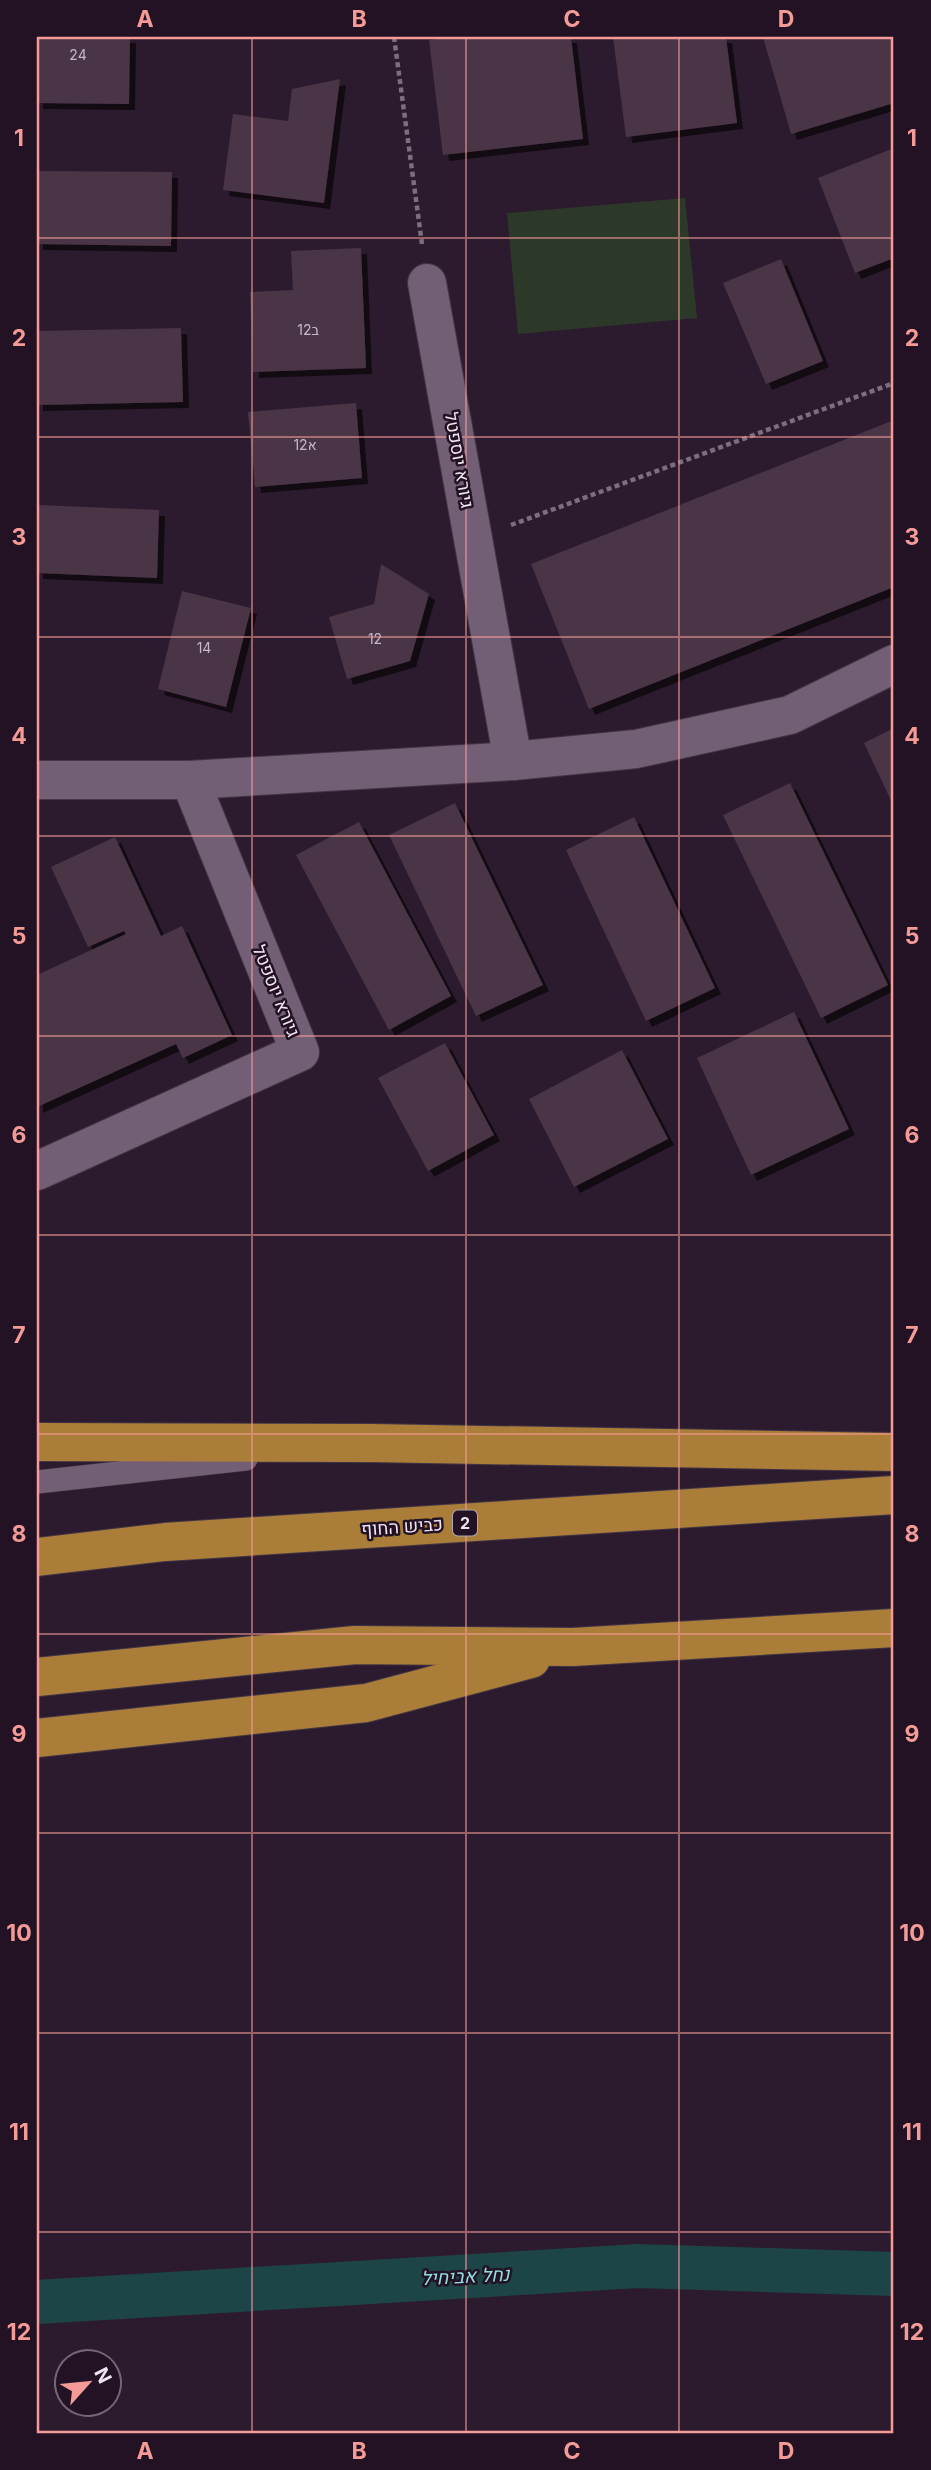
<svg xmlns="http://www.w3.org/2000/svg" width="931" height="2470" font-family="Inter,Heebo,sans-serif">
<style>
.green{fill:#2c3828}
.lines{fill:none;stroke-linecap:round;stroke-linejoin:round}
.canal{stroke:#1d4548;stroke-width:44}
.building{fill:#4a3445;filter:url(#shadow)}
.service-casing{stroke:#443646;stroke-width:24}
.minor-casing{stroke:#443646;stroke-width:40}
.motorway-casing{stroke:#443646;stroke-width:40}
.path{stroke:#7d6e7e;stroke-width:4.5;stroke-dasharray:5 3.5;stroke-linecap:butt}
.service{stroke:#735f75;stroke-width:23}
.minor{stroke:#735f75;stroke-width:38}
.motorway{stroke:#aa7e39;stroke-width:38}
.grid{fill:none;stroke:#f59b97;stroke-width:2;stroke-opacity:0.55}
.labels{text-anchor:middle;stroke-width:5;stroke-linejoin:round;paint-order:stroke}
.number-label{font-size:14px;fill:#c6b8c6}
.shield{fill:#221224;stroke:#b2a5b4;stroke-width:2}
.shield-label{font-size:16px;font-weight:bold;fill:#f0e4f1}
.street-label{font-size:18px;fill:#f0e4f1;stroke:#221224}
.water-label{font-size:19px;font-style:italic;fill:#91dde2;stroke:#221224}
.neatline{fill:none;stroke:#f59b97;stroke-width:2.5}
.grid-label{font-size:23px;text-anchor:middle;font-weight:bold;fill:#f59b97}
</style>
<defs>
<filter id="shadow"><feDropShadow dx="6" dy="6" stdDeviation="0" flood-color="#0009"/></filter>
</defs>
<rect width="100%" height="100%" fill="#2c1b2e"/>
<!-- green -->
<polygon class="green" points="685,198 697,318 518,334 507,213"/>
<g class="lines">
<!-- canal -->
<polyline class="canal" points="37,2302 638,2266 894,2274"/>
</g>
<!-- building -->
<g class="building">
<polygon points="37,37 130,37 129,104 37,103"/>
<polygon points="459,37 571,37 583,139 443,155 429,40"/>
<polygon points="613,37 726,37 737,123 626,137"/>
<polygon points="763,37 894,37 894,103 791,134"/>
<polygon points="340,79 324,203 223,190 233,114 288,121 292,89"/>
<polygon points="894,148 894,258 855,273 818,178"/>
<polygon points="37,171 172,172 171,246 37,244"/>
<polygon points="361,248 366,368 253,372 250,292 293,290 291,251"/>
<polygon points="781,259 823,361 766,384 723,283"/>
<polygon points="181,328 183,402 37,405 37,331"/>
<polygon points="356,403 362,478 255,487 248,412"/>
<polygon points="894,420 894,587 589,709 531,564"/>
<polygon points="37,505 159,510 157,578 37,573"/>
<polygon points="381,564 429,594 410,661 347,679 329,617 374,604"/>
<polygon points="182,591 251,608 226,707 158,689"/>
<polygon points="894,728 894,807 864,743"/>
<polygon points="790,783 888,985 821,1018 723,815"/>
<polygon points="455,803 543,985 476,1016 389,835"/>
<polygon points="634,817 715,988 646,1021 566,850"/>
<polygon points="359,822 451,996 389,1030 296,855"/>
<polygon points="115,837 161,936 182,926 232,1035 183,1058 176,1044 37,1107 37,975 126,934 124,931 88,947 51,867"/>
<polygon points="794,1012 849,1129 751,1175 697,1058"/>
<polygon points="445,1043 494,1135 428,1171 378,1078"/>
<polygon points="622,1050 668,1139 574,1187 529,1099"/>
</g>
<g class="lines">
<!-- service casing -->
<g class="service-casing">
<polyline id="service" points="37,1482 246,1459"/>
</g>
<!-- minor casing -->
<g class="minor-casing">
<g id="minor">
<polyline points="427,283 513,761"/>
<polyline points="37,780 190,780 513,761 636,749 790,715 894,664"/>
<polyline points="37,1171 300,1052 190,780"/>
</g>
</g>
<!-- motorway casing -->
<g class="motorway-casing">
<g id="motorway">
<polyline points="37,1442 371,1443 894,1452"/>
<polyline points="37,1557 165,1542 894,1495"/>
<polyline points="37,1677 355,1645 573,1647 894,1628"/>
<polyline points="37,1738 366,1703 531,1659"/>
</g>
</g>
<!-- path -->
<g class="path">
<polyline points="394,37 422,244"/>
<polyline points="511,525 894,383"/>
</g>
<!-- service -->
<use href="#service" class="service"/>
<!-- minor -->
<use href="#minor" class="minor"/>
<!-- motorway -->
<use href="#motorway" class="motorway"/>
</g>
<!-- grid -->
<path class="grid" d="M252 37V2433M466 37V2433M679 37V2433M37 238H894M37 437H894M37 637H894M37 836H894M37 1036H894M37 1235H894M37 1434H894M37 1634H894M37 1833H894M37 2033H894M37 2232H894"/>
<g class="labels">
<!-- number labels -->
<g class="number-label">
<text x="78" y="60">24</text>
<text x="308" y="335">12ב</text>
<text x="305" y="450">12א</text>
<text x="375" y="644">12</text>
<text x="204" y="653">14</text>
</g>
<!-- shield labels -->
<rect class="shield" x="453" y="1510.5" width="24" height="25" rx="5"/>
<g class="shield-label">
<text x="465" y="1529">2</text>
</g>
<!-- street labels -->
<g class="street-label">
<text transform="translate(459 460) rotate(80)" y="6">גיורא יוספטל</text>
<text transform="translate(276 991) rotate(68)" y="6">גיורא יוספטל</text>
<text transform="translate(402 1527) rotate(-4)" y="6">כביש החוף</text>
</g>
<!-- water labels -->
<g class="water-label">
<text transform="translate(465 2276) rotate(-3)" y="7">נחל אביחיל</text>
</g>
</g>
<!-- border -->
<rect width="931" height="2470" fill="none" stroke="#221224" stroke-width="77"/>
<!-- north arrow -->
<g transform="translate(88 2383) rotate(63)"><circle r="33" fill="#221224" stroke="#746676" stroke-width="2"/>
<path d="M0-5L12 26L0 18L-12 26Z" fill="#f59b97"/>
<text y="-10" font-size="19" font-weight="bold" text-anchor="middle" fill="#f0e4f1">N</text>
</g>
<rect x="38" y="38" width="854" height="2394" class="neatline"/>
<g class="grid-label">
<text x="145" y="27">A</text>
<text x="359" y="27">B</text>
<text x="572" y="27">C</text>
<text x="786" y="27">D</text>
<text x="19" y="146">1</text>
<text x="912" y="146">1</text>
<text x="19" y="346">2</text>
<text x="912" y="346">2</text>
<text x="19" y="545">3</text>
<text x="912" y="545">3</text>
<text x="19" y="744">4</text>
<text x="912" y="744">4</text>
<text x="19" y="944">5</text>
<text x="912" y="944">5</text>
<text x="19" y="1143">6</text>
<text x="912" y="1143">6</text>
<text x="19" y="1343">7</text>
<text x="912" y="1343">7</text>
<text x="19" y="1542">8</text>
<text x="912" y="1542">8</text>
<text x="19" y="1742">9</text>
<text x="912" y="1742">9</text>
<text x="19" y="1941">10</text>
<text x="912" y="1941">10</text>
<text x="19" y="2140">11</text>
<text x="912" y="2140">11</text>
<text x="19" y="2340">12</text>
<text x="912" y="2340">12</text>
<text x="145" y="2459">A</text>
<text x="359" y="2459">B</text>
<text x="572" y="2459">C</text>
<text x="786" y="2459">D</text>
</g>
</svg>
